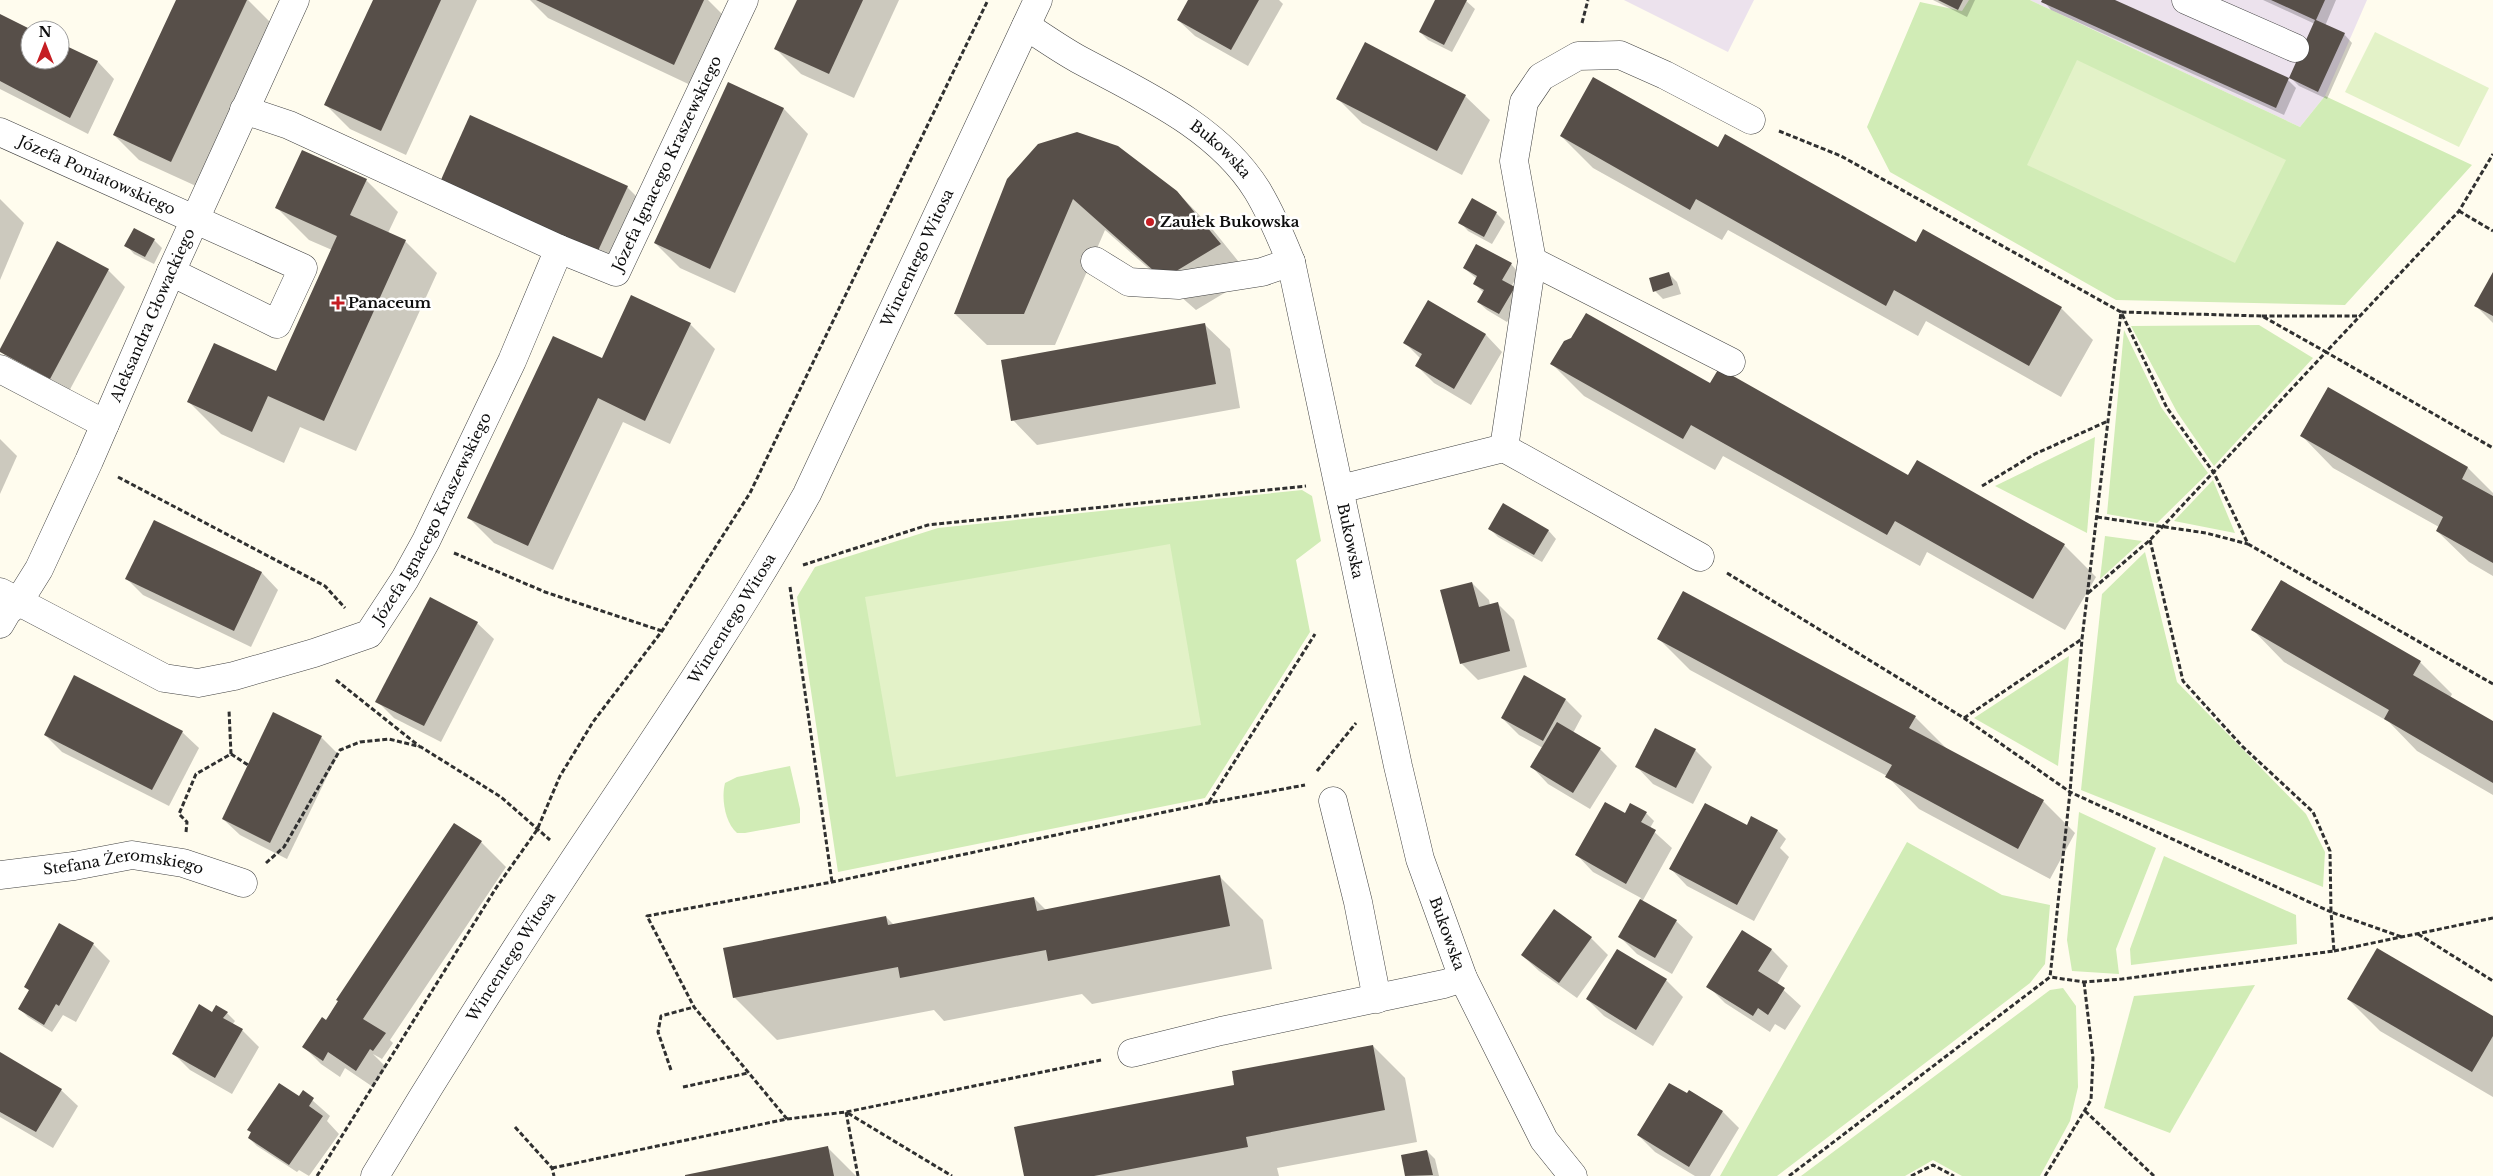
<svg xmlns="http://www.w3.org/2000/svg" width="2493" height="1176" font-family="'Libre Baskerville',serif">
<style>
.industrial{fill:#ece2ed}
.green{fill:#d1ecb6}
.pitch{fill:#e3f2c8}
.shadow{fill:#0003}
.building{fill:#574f49}
.lines{fill:none;stroke-linecap:round;stroke-linejoin:round}
.minor-casing{stroke:#414141;stroke-width:29}
.path{stroke:#303030;stroke-width:3;stroke-dasharray:5 2.5;stroke-linecap:butt}
.minor{stroke:#fff;stroke-width:28}
.poi-dot{fill:#c51e23;stroke:#fff;stroke-width:2}
.labels{text-anchor:middle;stroke-width:5;stroke-linejoin:round;paint-order:stroke}
.street-label{font-size:15px;fill:#0e0e0e;stroke:#fff}
.poi-label{font-size:15px;font-weight:bold;fill:#0e0e0e;stroke:#fff;text-anchor:start}
</style>
<rect width="100%" height="100%" fill="#fffcee"/>
<!-- industrial -->
<g class="industrial">
<polygon points="1624,0 1754,0 1728,52"/>
<polygon points="2030,0 2367,0 2325,96 2300,127"/>
</g>
<!-- green -->
<g class="green">
<polygon points="1969,0 2030,0 2300,127 2325,96 2472,165 2345,305 2116,300 1890,172 1867,127 1920,2 1962,11"/>
<polygon points="2259,325 2313,358 2214,466 2177,412 2131,326"/>
<polygon points="2124,330 2161,407 2208,473 2157,523 2107,514"/>
<polygon points="2095,437 2087,533 1995,486"/>
<polygon points="2213,480 2235,533 2174,521"/>
<polygon points="1302,490 1312,496 1321,541 1296,560 1310,632 1205,798 838,872 797,597 815,567 938,528"/>
<polygon points="2105,536 2142,541 2100,579"/>
<polygon points="2145,552 2177,682 2306,814 2325,852 2323,887 2081,790 2102,594"/>
<polygon points="2069,656 2058,766 1974,718"/>
<path d="M790 766 800 809V823L745 833H737C725 823 721 798 725 783L737 777Z"/>
<polygon points="2079,812 2156,848 2116,949 2119,974 2072,971 2067,940"/>
<polygon points="1907,842 2002,895 2050,905 2045,964 2030,983 1777,1176 1720,1176"/>
<polygon points="2164,856 2296,915 2297,944 2131,965 2130,949"/>
<polygon points="2255,985 2170,1133 2104,1108 2134,996"/>
<polygon points="2063,988 2076,1006 2078,1087 2070,1121 2040,1176 1962,1176 1933,1160 1905,1176 1801,1176 2050,990"/>
</g>
<!-- pitch -->
<g class="pitch">
<polygon points="2375,32 2489,88 2459,147 2345,92"/>
<polygon points="2077,60 2286,160 2235,263 2027,165"/>
<polygon points="1170,544 1201,725 896,777 865,597"/>
</g>
<!-- shadow -->
<g class="shadow">
<polygon points="177,0 248,0 272,24 196,186 139,160 114,135"/>
<polygon points="374,0 477,0 406,155 350,129 325,104"/>
<polygon points="530,0 708,0 730,22 699,89 548,18"/>
<polygon points="798,0 899,0 854,98 801,74 776,49"/>
<polygon points="1189,0 1279,0 1283,4 1248,66 1195,36 1178,20"/>
<polygon points="1437,0 1465,0 1475,9 1452,52 1428,40 1420,32"/>
<polygon points="1933,0 1975,0 1967,17"/>
<polygon points="2043,0 2112,0 2288,80 2296,88 2284,115 2051,10"/>
<polygon points="2263,0 2336,0 2325,26 2344,34 2352,43 2327,99 2299,86 2291,78 2315,24"/>
<polygon points="0,15 31,30 30,60 60,60 60,44 98,62 114,79 88,134 0,89"/>
<polygon points="729,84 784,109 808,134 735,293 680,268 655,243"/>
<polygon points="1465,96 1490,120 1462,175 1362,123 1337,98"/>
<polygon points="471,116 627,187 652,212 622,277"/>
<polygon points="1561,136 1718,149 1916,243 1923,231 2061,308 2093,340 2061,397 1926,321 1918,336 1728,230 1722,240 1593,168"/>
<polygon points="1008,179 1177,192 1209,225 1251,277 1196,310 1105,230 1055,345 987,345 955,314"/>
<polygon points="366,180 398,212 388,233 405,241 437,273 356,451 300,427 284,463 221,434 189,402 276,373 332,250 309,240 277,208"/>
<polygon points="0,199 24,223 0,280"/>
<polygon points="1472,200 1496,213 1505,222 1492,244 1468,231 1460,222"/>
<polygon points="154,240 162,248 154,264 134,254 126,245"/>
<polygon points="1511,264 1519,273 1511,287 1522,296 1507,322 1487,310 1478,302 1484,293 1475,284 1477,279 1464,268"/>
<polygon points="108,270 125,287 67,395 17,368 1,351"/>
<polygon points="1669,274 1677,282 1681,294 1663,299 1655,291"/>
<polygon points="2493,274 2493,323 2476,306"/>
<polygon points="1429,302 1486,335 1502,352 1471,405 1434,383 1417,366 1421,359 1405,343"/>
<polygon points="690,324 715,349 670,444 623,422 553,570 494,543 469,518 603,360"/>
<polygon points="1205,325 1230,349 1240,408 1037,445 1013,420"/>
<polygon points="1552,364 1711,385 1909,477 2064,545 2096,577 2065,630 1927,552 1920,566 1723,456 1715,470 1584,396"/>
<polygon points="2302,436 2468,468 2493,493 2493,576 2469,562 2437,531 2439,527 2333,468"/>
<polygon points="0,439 17,456 0,494"/>
<polygon points="154,521 262,573 278,590 251,647 143,595 127,579"/>
<polygon points="1490,529 1548,530 1556,539 1542,562 1498,537"/>
<polygon points="2281,582 2420,662 2452,694 2450,698 2493,723 2493,795 2417,751 2389,722 2284,662 2253,630"/>
<polygon points="1472,583 1489,600 1490,605 1497,603 1514,620 1527,667 1478,680 1461,663"/>
<polygon points="477,623 494,639 441,742 394,718 377,701"/>
<polygon points="1658,638 1915,717 1947,749 2043,801 2075,833 2050,879 1919,809 1887,776 1690,670"/>
<polygon points="1566,700 1582,716 1573,733 1600,749 1617,766 1590,809 1548,784 1532,767 1543,748 1519,735 1502,718"/>
<polygon points="182,732 199,748 169,806 62,752 45,735"/>
<polygon points="321,737 338,754 287,859 240,835 223,819"/>
<polygon points="1695,750 1712,767 1693,804 1653,784 1637,767"/>
<polygon points="1646,813 1654,821 1650,828 1672,848 1642,902 1676,921 1693,937 1672,974 1637,954 1620,937 1641,898 1593,872 1577,855 1625,814"/>
<polygon points="1752,818 1778,831 1786,839 1780,848 1789,857 1754,921 1687,886 1671,869 1747,827"/>
<polygon points="454,825 481,842 506,867 390,1040 393,1043 382,1059 373,1054 386,1067 373,1087 345,1068 340,1077 321,1064 304,1047 326,1021"/>
<polygon points="1220,877 1263,920 1272,969 1092,1004 1082,994 944,1021 934,1010 777,1040 734,997 886,917 894,925 1034,898 1046,910"/>
<polygon points="1554,911 1591,938 1608,955 1577,998 1539,971 1522,955"/>
<polygon points="1742,931 1772,950 1788,966 1777,984 1801,1006 1785,1030 1775,1024 1770,1032 1725,1003 1708,986"/>
<polygon points="93,944 110,961 76,1022 63,1015 52,1032 28,1017 20,1009 30,991 25,986"/>
<polygon points="1618,950 1666,980 1683,997 1653,1046 1604,1016 1587,999"/>
<polygon points="2348,999 2493,1017 2493,1097 2380,1031"/>
<polygon points="212,1013 227,1013 235,1021 232,1025 242,1030 259,1047 232,1094 190,1070 173,1053"/>
<polygon points="1373,1046 1405,1078 1417,1142 1277,1168 1279,1176 1025,1176 1236,1086"/>
<polygon points="0,1053 61,1090 78,1106 53,1148 0,1117"/>
<polygon points="303,1092 330,1116 327,1121 339,1134 309,1176 299,1170 297,1172 257,1146 249,1138 252,1133 248,1130 299,1097"/>
<polygon points="1723,1112 1739,1128 1710,1176 1695,1176 1655,1152 1638,1135"/>
<polygon points="827,1147 856,1176 687,1176"/>
<polygon points="1427,1151 1435,1159 1439,1176 1406,1176 1402,1156"/>
</g>
<!-- building -->
<g class="building">
<polygon points="176,0 247,0 171,162 113,135"/>
<polygon points="373,0 441,0 381,131 324,105"/>
<polygon points="536,0 704,0 674,65"/>
<polygon points="797,0 863,0 829,74 774,49"/>
<polygon points="1188,0 1259,0 1231,50 1177,20"/>
<polygon points="1435,0 1467,0 1444,45 1419,32"/>
<polygon points="1938,0 1963,0 1958,10"/>
<polygon points="2042,0 2115,0 2289,78 2276,108 2041,2"/>
<polygon points="2271,0 2325,0 2316,20 2345,33 2318,92 2289,78 2315,20"/>
<polygon points="0,14 30,29 30,60 60,60 60,43 98,61 70,118 0,81"/>
<polygon points="1365,42 1466,95 1437,151 1336,99"/>
<polygon points="1593,77 1718,147 1725,134 1916,242 1923,229 2062,307 2029,366 1894,290 1886,306 1696,199 1690,210 1560,136"/>
<polygon points="728,82 784,108 710,269 654,243"/>
<polygon points="470,115 628,186 597,253 440,182"/>
<polygon points="1077,132 1118,146 1177,191 1221,244 1163,279 1073,199 1024,314 954,314 1007,179 1038,144"/>
<polygon points="302,150 367,179 350,215 406,240 324,421 268,396 252,432 187,402 214,343 276,371 337,236 275,208"/>
<polygon points="1472,198 1497,212 1484,237 1458,223"/>
<polygon points="134,228 155,239 145,257 124,246"/>
<polygon points="57,241 109,269 50,379 0,352 0,349"/>
<polygon points="1476,244 1512,263 1502,280 1515,287 1499,314 1477,302 1484,290 1473,284 1477,276 1463,268"/>
<polygon points="1669,272 1673,285 1653,292 1649,278"/>
<polygon points="2493,272 2493,316 2474,306"/>
<polygon points="631,295 691,323 645,421 598,398 528,546 467,518 553,336 602,358"/>
<polygon points="1428,300 1486,334 1454,389 1415,366 1422,354 1403,343"/>
<polygon points="1586,313 1710,383 1719,368 1908,475 1917,460 2065,544 2033,599 1895,521 1887,535 1691,425 1683,439 1550,364 1564,341 1571,338"/>
<polygon points="1205,323 1216,384 1011,421 1001,360"/>
<polygon points="2328,387 2468,467 2462,479 2493,496 2493,563 2436,531 2443,517 2300,436"/>
<polygon points="1503,503 1549,530 1534,555 1488,529"/>
<polygon points="154,520 262,572 234,631 125,579"/>
<polygon points="2281,580 2421,661 2413,675 2493,721 2493,783 2384,719 2389,710 2251,630"/>
<polygon points="1472,582 1479,607 1498,602 1510,651 1460,664 1440,590"/>
<polygon points="1683,591 1916,716 1909,728 2044,800 2018,849 1885,777 1892,765 1657,639"/>
<polygon points="430,597 478,622 424,726 375,702"/>
<polygon points="74,675 183,731 152,790 44,735"/>
<polygon points="1524,675 1566,699 1543,741 1501,718"/>
<polygon points="273,712 322,736 270,843 222,819"/>
<polygon points="1557,722 1601,748 1573,793 1530,767"/>
<polygon points="1655,728 1696,749 1676,788 1635,767"/>
<polygon points="1605,802 1625,813 1630,803 1647,812 1641,822 1656,830 1626,884 1575,855"/>
<polygon points="1705,803 1747,825 1751,816 1778,830 1737,905 1669,869"/>
<polygon points="454,823 482,841 363,1019 386,1033 373,1051 370,1049 356,1071 328,1052 323,1061 302,1047 322,1017 326,1020 338,1001 336,1000"/>
<polygon points="1220,875 1230,926 1048,961 1046,950 900,978 898,967 733,998 723,948 886,916 888,925 1034,897 1037,911"/>
<polygon points="1640,899 1677,920 1655,958 1618,937"/>
<polygon points="1554,909 1592,937 1559,983 1521,955"/>
<polygon points="59,923 94,943 59,1006 56,1004 44,1025 18,1009 29,990 24,987"/>
<polygon points="1742,930 1772,949 1758,971 1785,988 1768,1015 1758,1008 1753,1016 1706,987"/>
<polygon points="2377,948 2493,1016 2493,1036 2472,1072 2347,999"/>
<polygon points="1617,949 1667,979 1636,1030 1586,999"/>
<polygon points="199,1004 212,1012 216,1005 228,1012 223,1018 243,1029 215,1078 172,1054"/>
<polygon points="1373,1045 1385,1110 1246,1137 1248,1147 1094,1176 1024,1176 1014,1127 1234,1085 1232,1071"/>
<polygon points="0,1052 62,1089 36,1132 0,1112"/>
<polygon points="279,1083 299,1096 303,1090 314,1098 309,1106 323,1116 289,1165 248,1138 251,1132 247,1130"/>
<polygon points="1669,1083 1687,1093 1689,1090 1723,1111 1689,1167 1637,1135"/>
<polygon points="828,1146 834,1176 685,1176 685,1175"/>
<polygon points="1427,1150 1433,1175 1405,1176 1401,1155"/>
</g>
<g class="lines">
<!-- minor casing -->
<g class="minor-casing">
<g id="minor">
<polyline points="2186,0 2295,48"/>
<path id="s1" d="M1026 26C1043 37 1060 49 1078 59 1141 93 1217 126 1257 190 1271 213 1281 237 1291 262L1398 766 1420 859 1463 978 1544 1140 1573 1176"/>
<polyline points="244,110 289,125 559,249"/>
<path id="s2" d="M0 132 303 268 277 324 171 272"/>
<polyline points="1095,261 1129,282 1179,285 1262,272 1291,262"/>
<polyline points="1532,261 1731,362"/>
<polyline points="0,369 105,424"/>
<polyline points="1504,448 1532,261 1514,161 1524,102 1541,77 1578,56 1620,55 1665,75 1751,120"/>
<polyline points="1340,489 1504,448 1700,557"/>
<path id="s3" d="M0 592 164 678 198 683 234 676 314 653 369 634 405 579 426 541 512 361 559 249 616 272 744 0"/>
<path id="s4" d="M0 624 7 612 19 601 39 569 89 461 171 272 295 0"/>
<polyline points="1333,801 1358,902 1377,999"/>
<path id="s5" d="M0 875 74 866 132 855 183 863 243 883"/>
<polyline points="1132,1053 1221,1031 1444,984 1463,978"/>
<path id="s6" d="M375 1176C439 1069 505 964 574 860 654 740 736 621 807 494L1038 0"/>
</g>
</g>
<!-- path -->
<g class="path">
<polyline points="1582,23 1588,0"/>
<polyline points="1779,131 1841,156 2121,312 2167,408 2214,473 2248,544 2493,684"/>
<polyline points="2459,211 2493,231"/>
<polyline points="2262,316 2360,316"/>
<polyline points="118,477 325,586 345,608"/>
<polyline points="1982,486 2035,454 2108,421"/>
<polyline points="2097,517 2206,533 2248,544"/>
<polyline points="2150,540 2183,681 2242,746 2313,812 2330,851 2331,912 2402,937"/>
<polyline points="454,553 545,592 662,631"/>
<polyline points="803,565 928,525 1306,486"/>
<polyline points="1727,573 1964,718 2070,792 2331,912 2334,951 2122,979 2084,982 2050,977"/>
<polyline points="790,587 832,882"/>
<polyline points="2088,593 2150,540 2326,352 2493,448"/>
<polyline points="336,680 419,746"/>
<polyline points="1964,718 2082,639"/>
<polyline points="231,754 248,765"/>
<polyline points="1317,771 1356,723"/>
<polyline points="1209,802 1315,634"/>
<polyline points="186,832 187,822 179,814 196,774 231,754 229,710"/>
<polyline points="266,863 284,847 340,750 360,742 389,739 421,747 501,797 550,840"/>
<polyline points="2418,934 2493,981"/>
<polyline points="2334,951 2493,918"/>
<polyline points="671,1070 658,1032 661,1016 694,1007"/>
<polyline points="683,1087 748,1073"/>
<polyline points="2085,1111 2154,1176"/>
<polyline points="787,1119 694,1007 647,916 832,882 1208,803 1305,785"/>
<polyline points="515,1127 552,1168 554,1176"/>
<polyline points="552,1168 787,1119 846,1112 1101,1060"/>
<polyline points="317,1176 496,888 537,830 560,776 593,722 662,631 750,493 988,0"/>
<polyline points="858,1176 846,1112 952,1176"/>
<polyline points="1789,1176 2050,977 2070,792 2082,639 2121,312 2262,316 2326,352 2459,211 2493,154"/>
<polyline points="1911,1176 1933,1165 1954,1176"/>
<polyline points="2045,1176 2091,1100 2093,1058 2084,982"/>
</g>
<!-- minor -->
<use href="#minor" class="minor"/>
</g>
<!-- markers -->
<g class="poi-dot">
<circle cx="1150" cy="222" r="5"/>
<path d="M335.5 295.5h5v5h5v5h-5v5h-5v-5h-5v-5h5z"/>
</g>
<g class="labels">
<!-- street labels -->
<g class="street-label">
<text dy="5" stroke="none"><textPath href="#s1" startOffset="231">Bukowska</textPath></text>
<text dy="5" stroke="none"><textPath href="#s3" startOffset="1009">Józefa Ignacego Kraszewskiego</textPath></text>
<text dy="5" stroke="none"><textPath href="#s2" startOffset="106">Józefa Poniatowskiego</textPath></text>
<text dy="5" stroke="none"><textPath href="#s6" startOffset="1068">Wincentego Witosa</textPath></text>
<text dy="5" stroke="none"><textPath href="#s4" startOffset="346">Aleksandra Głowackiego</textPath></text>
<text dy="5" stroke="none"><textPath href="#s3" startOffset="530">Józefa Ignacego Kraszewskiego</textPath></text>
<text dy="5" stroke="none"><textPath href="#s1" startOffset="651">Bukowska</textPath></text>
<text dy="5" stroke="none"><textPath href="#s6" startOffset="662">Wincentego Witosa</textPath></text>
<text dy="5" stroke="none"><textPath href="#s5" startOffset="125">Stefana Żeromskiego</textPath></text>
<text dy="5" stroke="none"><textPath href="#s1" startOffset="1056">Bukowska</textPath></text>
<text dy="5" stroke="none"><textPath href="#s6" startOffset="258">Wincentego Witosa</textPath></text>
</g>
<!-- poi labels -->
<g class="poi-label">
<text x="1160" y="227">Zaułek Bukowska</text>
<text x="348" y="308">Panaceum</text>
</g>
</g>
<!-- north arrow -->
<g transform="translate(45 45)"><circle r="24" fill="#ffffff" stroke="#9f9f9f"/>
<path d="M0-4L9 19L0 12L-9 19Z" fill="#c51e23"/>
<text y="-8" font-size="14" font-weight="bold" text-anchor="middle" fill="#0e0e0e">N</text>
</g>
</svg>
